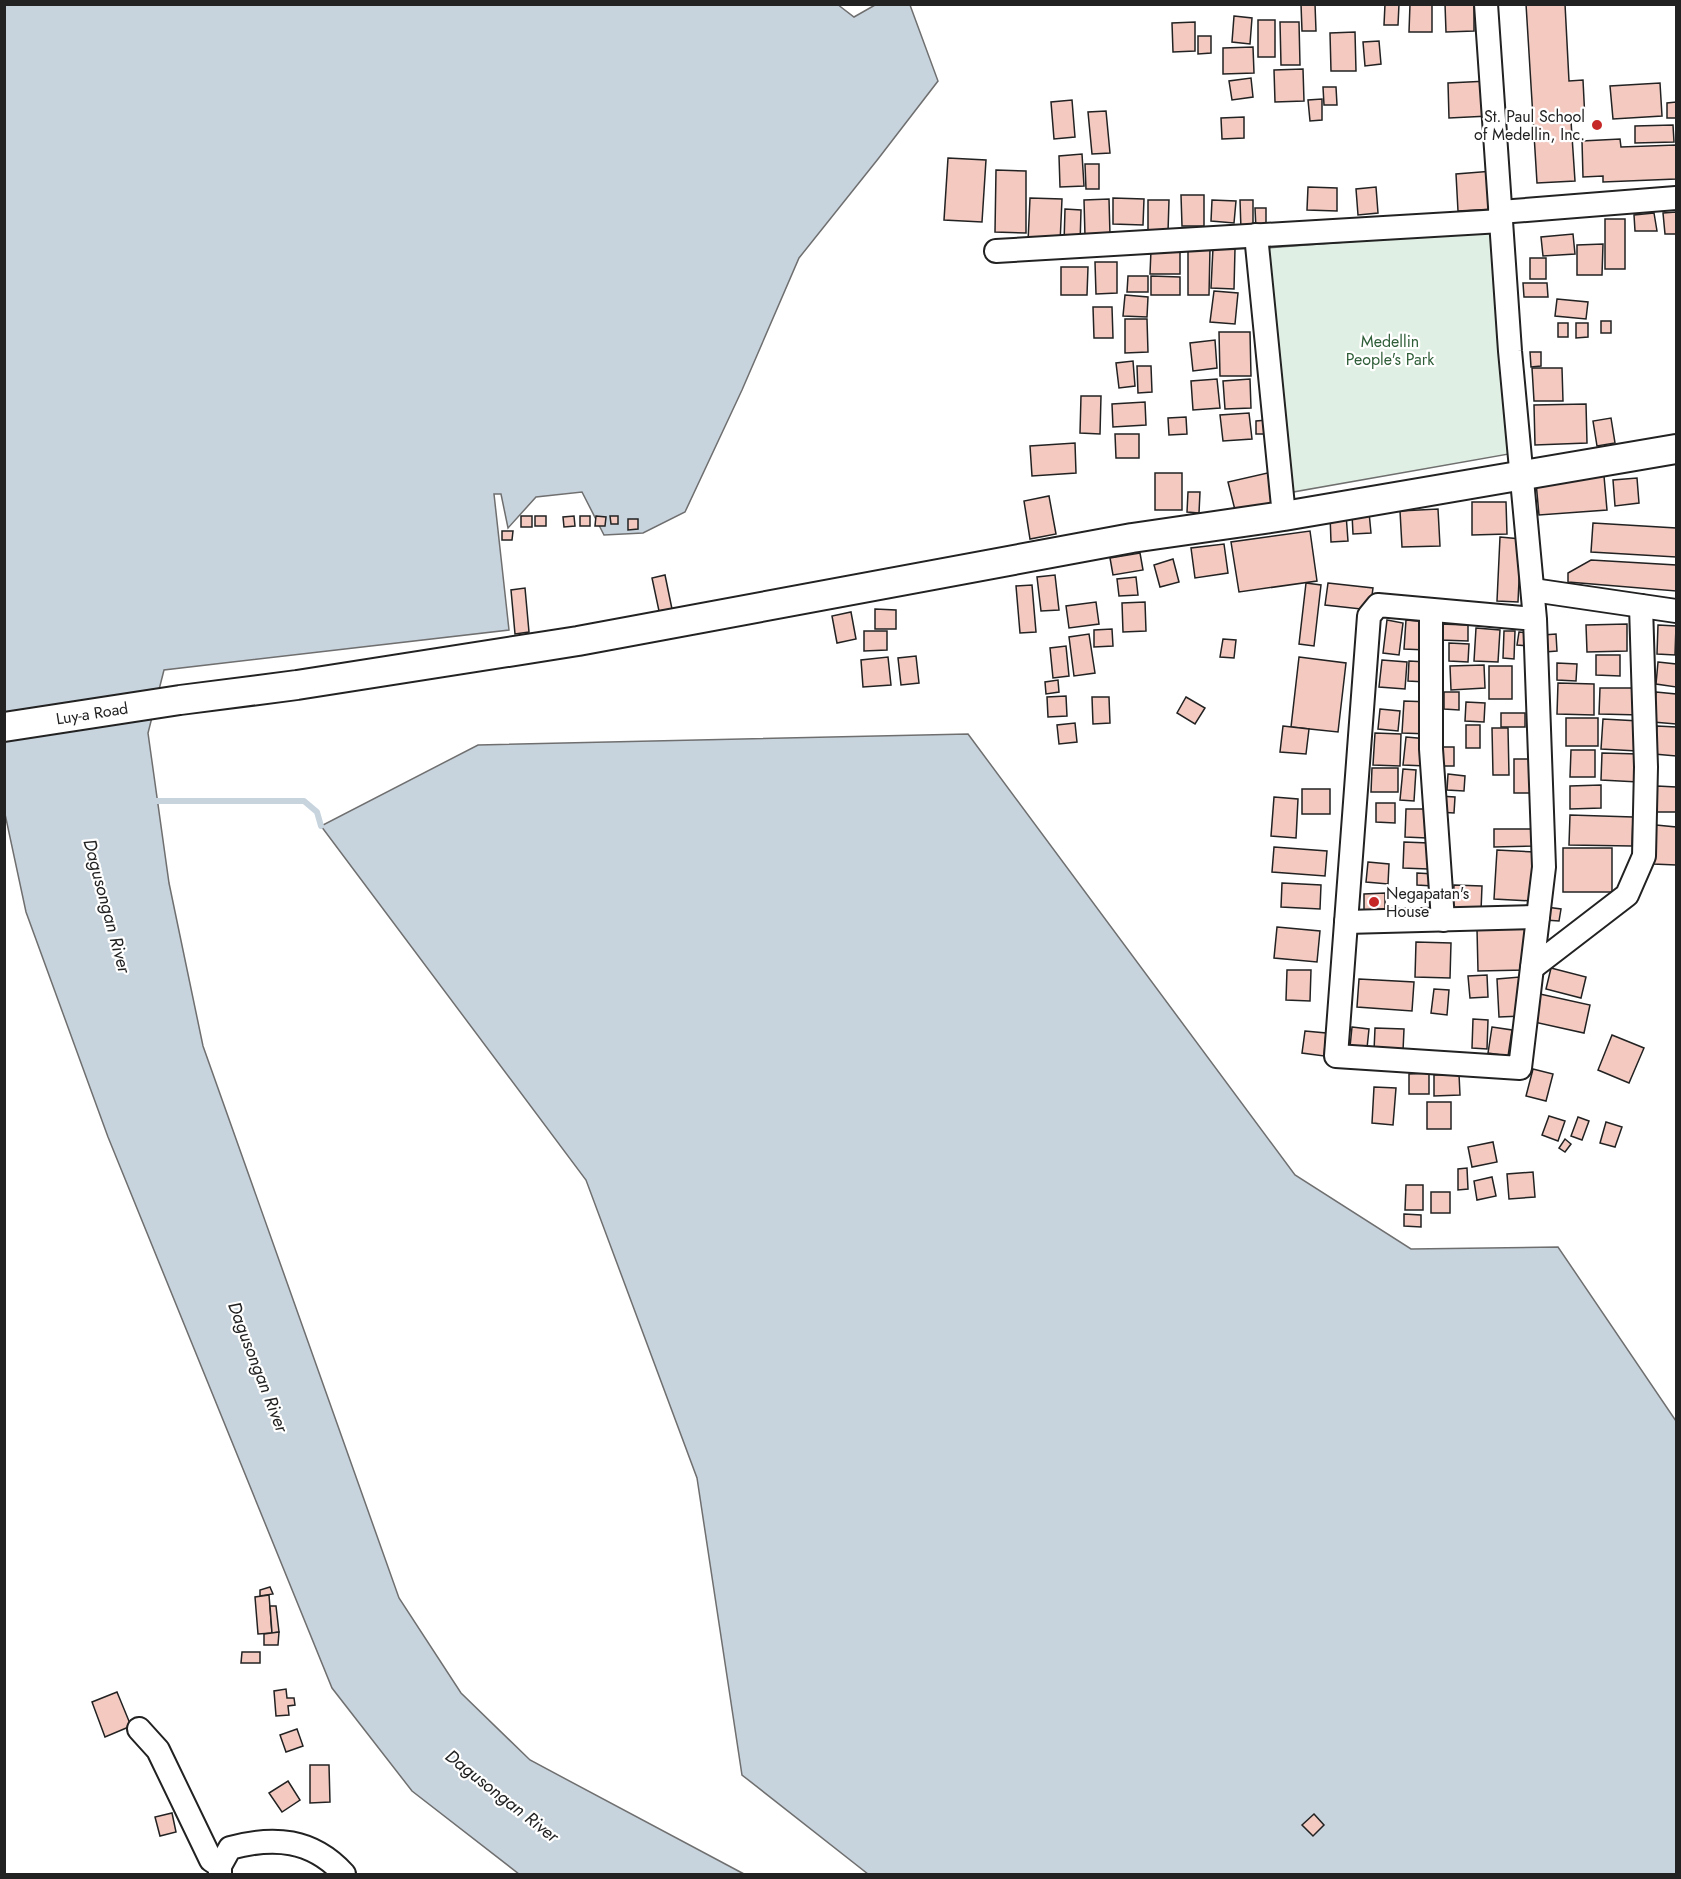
<svg xmlns="http://www.w3.org/2000/svg" width="1681" height="1879" font-family="Jost,sans-serif">
<style>
.green{fill:#e0efe3;stroke:#6f6f6f;stroke-width:1.5}
.water{fill:#c7d3dd;stroke:#6f6f6f;stroke-width:1.5}
.lines{fill:none;stroke-linecap:round;stroke-linejoin:round}
.stream{stroke:#c7d3dd;stroke-width:6}
.building{fill:#f3c9c0;stroke:#222;stroke-width:1.5}
.minor-casing{stroke:#222;stroke-width:26}
.major-casing{stroke:#222;stroke-width:32}
.minor{stroke:#fff;stroke-width:22}
.major{stroke:#fff;stroke-width:28}
.poi-dot{fill:#c62828;stroke:#fff;stroke-width:2}
.labels{text-anchor:middle;stroke-width:4.5;stroke-linejoin:round;paint-order:stroke}
.poi-label{font-size:16px;fill:#222;stroke:#fff;text-anchor:end}
.park-label{font-size:16px;fill:#2f5e38;stroke:#fff}
.street-label{font-size:16px;fill:#222;stroke:#fff}
.water-label{font-size:18px;font-style:italic;fill:#222;stroke:#fff}
</style>
<rect width="100%" height="100%" fill="#fff"/>
<!-- green -->
<polygon class="green" points="1492,231 1509,454 1293,492 1268,248"/>
<!-- water -->
<g class="water">
<polygon points="837,4 854,17 875,5 910,5 938,81 878,159 799,258 742,390 685,512 643,533 604,535 582,492 536,497 508,528 501,494 494,494 509,630 164,670 148,733 169,883 203,1046 399,1598 461,1693 530,1760 744,1874 519,1874 412,1791 332,1688 108,1137 26,912 5,814 4,5"/>
<polygon points="968,734 1295,1175 1411,1249 1558,1247 1676,1421 1676,1874 868,1874 742,1775 697,1478 586,1180 321,826 478,745"/>
</g>
<g class="lines">
<!-- stream -->
<polyline class="stream" points="151,801 304,801 317,812 321,826"/>
</g>
<!-- building -->
<g class="building">
<polygon points="1301,4 1315,4 1316,31 1302,31"/>
<polygon points="1385,4 1399,4 1398,25 1384,25"/>
<polygon points="1410,4 1432,4 1432,32 1409,32"/>
<polygon points="1445,4 1474,4 1474,31 1446,32"/>
<polygon points="1526,4 1565,4 1569,81 1583,80 1585,120 1571,121 1575,181 1537,183"/>
<polygon points="1234,16 1252,18 1250,44 1232,42"/>
<rect x="1258" y="20" width="17" height="37"/>
<polygon points="1195,22 1195,51 1173,52 1172,23"/>
<polygon points="1280,22 1299,22 1300,65 1281,65"/>
<polygon points="1355,32 1356,71 1331,71 1330,33"/>
<polygon points="1198,36 1211,36 1211,53 1198,54"/>
<polygon points="1379,41 1381,64 1365,66 1363,42"/>
<polygon points="1253,47 1254,73 1223,74 1223,48"/>
<polygon points="1303,69 1304,101 1275,102 1274,70"/>
<polygon points="1251,78 1253,97 1232,100 1229,81"/>
<polygon points="1488,81 1489,116 1449,118 1448,83"/>
<polygon points="1660,83 1662,116 1613,119 1610,86"/>
<polygon points="1323,87 1336,87 1337,105 1324,105"/>
<polygon points="1322,99 1322,120 1310,121 1308,100"/>
<polygon points="1072,100 1075,137 1054,139 1051,102"/>
<polygon points="1676,102 1676,118 1667,118 1667,103"/>
<polygon points="1106,111 1110,153 1092,154 1088,112"/>
<polygon points="1244,117 1244,138 1222,139 1221,118"/>
<polygon points="1673,125 1674,142 1635,143 1635,126"/>
<polygon points="1620,139 1621,147 1676,145 1676,179 1603,182 1603,176 1583,177 1582,141"/>
<polygon points="1082,154 1084,186 1060,187 1059,156"/>
<polygon points="948,158 986,160 982,222 944,220"/>
<polygon points="1085,164 1099,164 1099,189 1086,189"/>
<polygon points="996,170 1026,171 1026,233 995,232"/>
<polygon points="1493,171 1495,209 1458,211 1456,174"/>
<polygon points="1308,187 1337,188 1337,211 1307,210"/>
<polygon points="1376,187 1378,213 1358,215 1356,189"/>
<polygon points="1181,195 1204,195 1204,226 1182,226"/>
<polygon points="1030,198 1062,199 1060,243 1028,242"/>
<polygon points="1113,198 1144,199 1143,225 1113,224"/>
<polygon points="1109,199 1110,235 1085,236 1084,200"/>
<polygon points="1148,200 1169,200 1168,232 1148,232"/>
<polygon points="1212,200 1236,201 1234,223 1211,221"/>
<polygon points="1240,200 1253,200 1253,230 1241,230"/>
<polygon points="1255,208 1266,208 1266,229 1256,229"/>
<polygon points="1065,209 1081,210 1080,245 1064,244"/>
<polygon points="1676,212 1676,234 1665,234 1663,213"/>
<polygon points="1654,213 1657,231 1635,231 1634,215"/>
<rect x="1605" y="219" width="20" height="50"/>
<polygon points="1573,234 1575,254 1543,256 1541,237"/>
<polygon points="1603,244 1602,275 1577,275 1577,245"/>
<polygon points="1188,248 1210,248 1209,295 1188,295"/>
<polygon points="1213,248 1235,249 1234,289 1211,288"/>
<polygon points="1151,250 1180,250 1180,274 1150,274"/>
<rect x="1530" y="258" width="16" height="21"/>
<polygon points="1095,262 1117,262 1117,293 1096,294"/>
<polygon points="1061,267 1088,267 1087,295 1061,295"/>
<polygon points="1128,276 1148,276 1148,292 1127,292"/>
<polygon points="1151,276 1180,277 1180,295 1151,295"/>
<polygon points="1523,283 1547,283 1548,297 1524,297"/>
<polygon points="1214,291 1238,293 1235,324 1210,322"/>
<polygon points="1125,295 1148,297 1147,317 1123,316"/>
<polygon points="1557,299 1588,302 1586,319 1555,316"/>
<polygon points="1093,307 1112,307 1113,338 1094,338"/>
<polygon points="1125,319 1147,319 1148,352 1125,353"/>
<rect x="1601" y="321" width="10" height="12"/>
<rect x="1558" y="323" width="10" height="14"/>
<polygon points="1576,323 1588,323 1588,337 1576,338"/>
<polygon points="1219,332 1250,332 1251,376 1220,376"/>
<polygon points="1215,340 1217,368 1193,371 1190,343"/>
<polygon points="1530,352 1541,352 1541,366 1531,367"/>
<polygon points="1133,361 1135,386 1119,388 1116,363"/>
<polygon points="1137,366 1151,366 1152,392 1138,393"/>
<polygon points="1532,368 1562,368 1563,401 1534,401"/>
<polygon points="1217,379 1220,408 1193,410 1191,381"/>
<polygon points="1250,379 1251,408 1225,409 1223,381"/>
<polygon points="1081,396 1101,396 1100,434 1080,433"/>
<polygon points="1145,402 1146,425 1113,427 1112,404"/>
<polygon points="1586,404 1587,443 1535,445 1534,405"/>
<polygon points="1249,413 1252,439 1223,441 1220,415"/>
<polygon points="1186,417 1187,434 1169,435 1168,418"/>
<polygon points="1611,418 1615,443 1597,446 1593,421"/>
<polygon points="1267,420 1267,434 1256,434 1256,421"/>
<polygon points="1115,434 1139,434 1139,458 1116,458"/>
<polygon points="1075,443 1076,473 1032,476 1030,446"/>
<polygon points="1272,472 1279,508 1237,518 1228,482"/>
<rect x="1155" y="473" width="27" height="37"/>
<polygon points="1604,476 1607,510 1539,515 1536,482"/>
<polygon points="1637,478 1639,503 1615,506 1613,480"/>
<polygon points="1188,492 1200,492 1199,513 1187,512"/>
<polygon points="1049,496 1056,534 1030,539 1024,501"/>
<polygon points="1472,502 1506,502 1507,534 1472,535"/>
<polygon points="1438,509 1440,546 1402,547 1400,511"/>
<polygon points="1369,512 1371,533 1353,534 1352,514"/>
<polygon points="1346,514 1348,541 1331,542 1330,515"/>
<rect x="521" y="516" width="11" height="11"/>
<rect x="535" y="516" width="11" height="10"/>
<polygon points="574,516 575,526 564,527 563,517"/>
<rect x="580" y="516" width="10" height="10"/>
<polygon points="596,516 606,517 605,526 595,526"/>
<polygon points="610,516 618,516 618,524 611,524"/>
<polygon points="628,519 638,519 638,529 628,530"/>
<polygon points="1593,523 1676,528 1676,557 1591,552"/>
<polygon points="502,531 513,531 512,540 502,540"/>
<polygon points="1310,531 1317,581 1239,592 1231,542"/>
<polygon points="1500,537 1521,539 1518,602 1497,601"/>
<polygon points="1224,544 1228,573 1195,578 1191,548"/>
<polygon points="1140,553 1143,570 1113,575 1110,558"/>
<polygon points="1173,559 1179,582 1160,587 1154,565"/>
<polygon points="1591,560 1676,565 1676,591 1568,582 1568,573"/>
<polygon points="665,575 672,609 659,611 652,578"/>
<polygon points="1055,575 1059,610 1041,611 1037,577"/>
<polygon points="1136,577 1138,595 1119,596 1117,579"/>
<polygon points="1306,583 1321,585 1314,646 1299,644"/>
<polygon points="1328,583 1373,588 1370,610 1325,605"/>
<polygon points="1032,585 1036,632 1020,633 1016,586"/>
<polygon points="525,588 529,632 515,634 511,590"/>
<polygon points="1096,602 1099,624 1069,628 1066,606"/>
<polygon points="1145,602 1146,631 1123,632 1122,603"/>
<polygon points="875,609 896,610 896,629 875,629"/>
<polygon points="851,612 856,639 837,643 832,616"/>
<polygon points="1387,620 1403,623 1399,655 1383,653"/>
<polygon points="1406,620 1428,622 1426,650 1404,649"/>
<polygon points="1440,624 1468,625 1468,641 1440,640"/>
<polygon points="1627,624 1627,651 1587,652 1586,625"/>
<polygon points="1658,625 1676,626 1675,655 1657,654"/>
<polygon points="1476,628 1500,630 1498,662 1474,661"/>
<polygon points="1112,629 1113,646 1094,647 1094,630"/>
<polygon points="864,631 887,631 887,650 864,651"/>
<polygon points="1504,631 1515,631 1514,659 1503,658"/>
<polygon points="1519,632 1530,633 1529,646 1517,645"/>
<polygon points="1089,634 1095,673 1074,676 1069,637"/>
<polygon points="1556,634 1557,651 1545,652 1543,635"/>
<polygon points="1223,639 1236,640 1234,658 1220,657"/>
<polygon points="1449,643 1469,644 1468,662 1449,661"/>
<polygon points="1066,646 1069,676 1053,678 1050,648"/>
<polygon points="1596,655 1620,655 1620,676 1596,675"/>
<polygon points="916,656 919,683 901,685 898,658"/>
<polygon points="888,657 891,685 863,687 861,660"/>
<polygon points="1299,657 1346,663 1338,732 1291,727"/>
<polygon points="1382,660 1407,662 1405,689 1379,687"/>
<polygon points="1409,661 1426,662 1425,682 1408,681"/>
<polygon points="1658,662 1676,664 1676,687 1656,684"/>
<polygon points="1557,663 1577,664 1576,681 1557,680"/>
<polygon points="1484,665 1485,688 1451,690 1450,666"/>
<rect x="1489" y="666" width="23" height="33"/>
<polygon points="1058,680 1059,692 1046,694 1045,682"/>
<polygon points="1558,683 1594,684 1594,715 1557,714"/>
<polygon points="1600,688 1641,688 1641,715 1599,714"/>
<polygon points="1444,692 1459,692 1459,710 1444,709"/>
<polygon points="1656,692 1676,694 1676,724 1653,722"/>
<polygon points="1066,696 1067,716 1048,717 1047,697"/>
<polygon points="1092,697 1109,697 1110,723 1093,724"/>
<polygon points="1186,697 1205,708 1195,724 1177,713"/>
<polygon points="1404,701 1430,702 1429,734 1402,733"/>
<polygon points="1466,702 1485,703 1484,722 1465,721"/>
<polygon points="1380,709 1400,711 1398,731 1378,729"/>
<rect x="1501" y="713" width="24" height="14"/>
<rect x="1566" y="718" width="32" height="28"/>
<polygon points="1603,719 1639,721 1637,751 1601,749"/>
<polygon points="1075,723 1077,742 1059,744 1057,725"/>
<rect x="1466" y="725" width="14" height="23"/>
<polygon points="1283,726 1309,729 1306,754 1280,752"/>
<polygon points="1657,726 1676,727 1676,756 1654,754"/>
<polygon points="1492,728 1508,728 1509,775 1493,775"/>
<polygon points="1375,733 1401,734 1400,766 1373,765"/>
<polygon points="1406,737 1428,739 1426,766 1403,765"/>
<rect x="1437" y="747" width="17" height="19"/>
<polygon points="1571,750 1595,750 1595,777 1570,777"/>
<polygon points="1602,753 1639,754 1638,782 1601,780"/>
<polygon points="1514,759 1529,759 1530,793 1514,793"/>
<polygon points="1372,768 1398,768 1398,792 1371,792"/>
<polygon points="1403,769 1416,770 1414,801 1400,800"/>
<polygon points="1448,774 1465,776 1464,791 1447,790"/>
<polygon points="1601,785 1601,808 1570,809 1570,786"/>
<polygon points="1657,786 1676,787 1676,812 1656,812"/>
<rect x="1302" y="789" width="28" height="25"/>
<polygon points="1439,796 1455,797 1454,813 1438,812"/>
<polygon points="1274,797 1298,799 1296,838 1271,836"/>
<polygon points="1376,803 1395,803 1395,823 1376,822"/>
<polygon points="1406,809 1427,809 1427,838 1405,837"/>
<polygon points="1570,815 1633,817 1632,846 1569,845"/>
<polygon points="1656,825 1676,827 1676,865 1653,864"/>
<polygon points="1494,829 1533,829 1533,846 1494,847"/>
<polygon points="1404,842 1429,843 1428,869 1403,868"/>
<polygon points="1274,847 1327,851 1325,876 1272,872"/>
<rect x="1563" y="848" width="49" height="44"/>
<polygon points="1497,850 1535,852 1532,901 1494,899"/>
<polygon points="1368,862 1389,864 1388,884 1366,882"/>
<polygon points="1417,873 1434,874 1433,886 1417,885"/>
<polygon points="1282,883 1321,885 1320,909 1281,907"/>
<polygon points="1454,885 1482,886 1481,911 1453,910"/>
<polygon points="1385,893 1385,911 1364,912 1364,894"/>
<polygon points="1546,907 1561,909 1559,921 1545,920"/>
<polygon points="1277,927 1320,931 1317,962 1274,958"/>
<polygon points="1526,927 1527,970 1478,971 1477,929"/>
<polygon points="1416,942 1451,943 1450,978 1415,977"/>
<polygon points="1551,968 1586,977 1581,998 1546,989"/>
<polygon points="1287,970 1311,970 1310,1001 1286,1000"/>
<polygon points="1487,975 1488,997 1470,998 1468,976"/>
<polygon points="1520,977 1522,1016 1499,1017 1497,979"/>
<polygon points="1359,979 1414,982 1412,1011 1357,1007"/>
<polygon points="1434,989 1449,990 1447,1015 1431,1013"/>
<polygon points="1540,994 1590,1005 1584,1033 1534,1022"/>
<polygon points="1473,1019 1488,1020 1487,1049 1472,1048"/>
<polygon points="1352,1027 1369,1029 1367,1048 1350,1047"/>
<polygon points="1492,1027 1512,1030 1508,1056 1488,1053"/>
<polygon points="1375,1028 1404,1029 1403,1051 1374,1051"/>
<polygon points="1305,1031 1326,1033 1324,1056 1302,1053"/>
<polygon points="1612,1035 1644,1048 1629,1083 1598,1070"/>
<polygon points="1533,1069 1553,1074 1546,1101 1526,1096"/>
<polygon points="1429,1073 1429,1094 1409,1094 1409,1074"/>
<polygon points="1459,1074 1460,1095 1434,1096 1434,1075"/>
<polygon points="1374,1087 1396,1088 1393,1125 1372,1123"/>
<rect x="1427" y="1102" width="24" height="27"/>
<polygon points="1549,1116 1565,1121 1558,1141 1542,1135"/>
<polygon points="1578,1117 1589,1121 1582,1140 1571,1136"/>
<polygon points="1606,1122 1622,1127 1615,1147 1600,1143"/>
<polygon points="1565,1139 1571,1144 1565,1152 1559,1148"/>
<polygon points="1493,1142 1497,1162 1472,1167 1468,1147"/>
<polygon points="1467,1168 1468,1189 1458,1190 1458,1169"/>
<polygon points="1533,1172 1535,1197 1509,1199 1507,1174"/>
<polygon points="1492,1177 1496,1196 1477,1200 1474,1181"/>
<polygon points="1406,1185 1423,1185 1423,1210 1405,1210"/>
<rect x="1431" y="1192" width="19" height="21"/>
<polygon points="1404,1214 1421,1215 1421,1227 1404,1226"/>
<polygon points="270,1587 273,1594 260,1596 260,1590"/>
<polygon points="269,1595 272,1633 258,1634 255,1597"/>
<polygon points="270,1606 276,1606 279,1632 272,1633"/>
<polygon points="279,1632 278,1645 264,1645 264,1634"/>
<polygon points="242,1652 260,1652 260,1663 241,1663"/>
<polygon points="286,1689 287,1698 294,1698 295,1705 288,1706 289,1715 276,1716 274,1691"/>
<polygon points="117,1692 131,1726 105,1737 92,1702"/>
<polygon points="297,1729 303,1746 286,1752 280,1735"/>
<polygon points="310,1765 329,1765 330,1802 310,1803"/>
<polygon points="288,1781 300,1800 282,1812 269,1793"/>
<polygon points="172,1813 176,1832 160,1836 155,1817"/>
<polygon points="1314,1814 1324,1825 1313,1836 1302,1825"/>
</g>
<g class="lines">
<!-- minor casing -->
<g class="minor-casing">
<g id="minor">
<polyline points="1486,4 1510,351 1535,619 1544,867 1520,1068 1336,1056 1369,616 1378,605 1535,619"/>
<polyline points="1500,212 1676,198"/>
<polyline points="1256,235 1284,516"/>
<polyline points="996,251 1501,221"/>
<polyline points="1533,590 1676,611"/>
<polyline points="1431,610 1431,749 1443,920"/>
<polyline points="1346,922 1538,917"/>
<polyline points="1532,968 1627,895 1644,856 1646,767 1641,606"/>
<polyline points="139,1729 158,1750 211,1860 220,1866"/>
<path d="M220 1874V1866L230 1848C274 1836 312 1839 344 1874"/>
</g>
</g>
<!-- major casing -->
<g class="major-casing">
<polyline id="major" points="4,727 180,700 297,685 578,641 1132,538 1284,516 1676,449"/>
</g>
<!-- minor -->
<use href="#minor" class="minor"/>
<!-- major -->
<use href="#major" class="major"/>
</g>
<!-- markers -->
<g class="poi-dot">
<circle cx="1597" cy="125" r="6"/>
<circle cx="1374" cy="902" r="6"/>
</g>
<g class="labels">
<!-- poi labels -->
<g class="poi-label">
<text x="1585" y="122">St. Paul School<tspan x="1585" dy="18">of Medellin, Inc.</tspan></text>
<text x="1386" y="899" text-anchor="start">Negapatan's<tspan x="1386" dy="18">House</tspan></text>
</g>
<!-- park labels -->
<g class="park-label">
<text x="1390" y="347">Medellin<tspan x="1390" dy="18">People's Park</tspan></text>
</g>
<!-- street labels -->
<g class="street-label">
<text transform="translate(92 713) rotate(-9)" y="6">Luy-a Road</text>
</g>
<!-- water labels -->
<g class="water-label">
<text transform="translate(107 906) rotate(75)" y="6">Dagusongan River</text>
<text transform="translate(258 1367) rotate(69)" y="6">Dagusongan River</text>
<text transform="translate(502 1796) rotate(38)" y="6">Dagusongan River</text>
</g>
</g>
<!-- border -->
<rect width="1681" height="1879" fill="none" stroke="#222222" stroke-width="12"/>
</svg>
